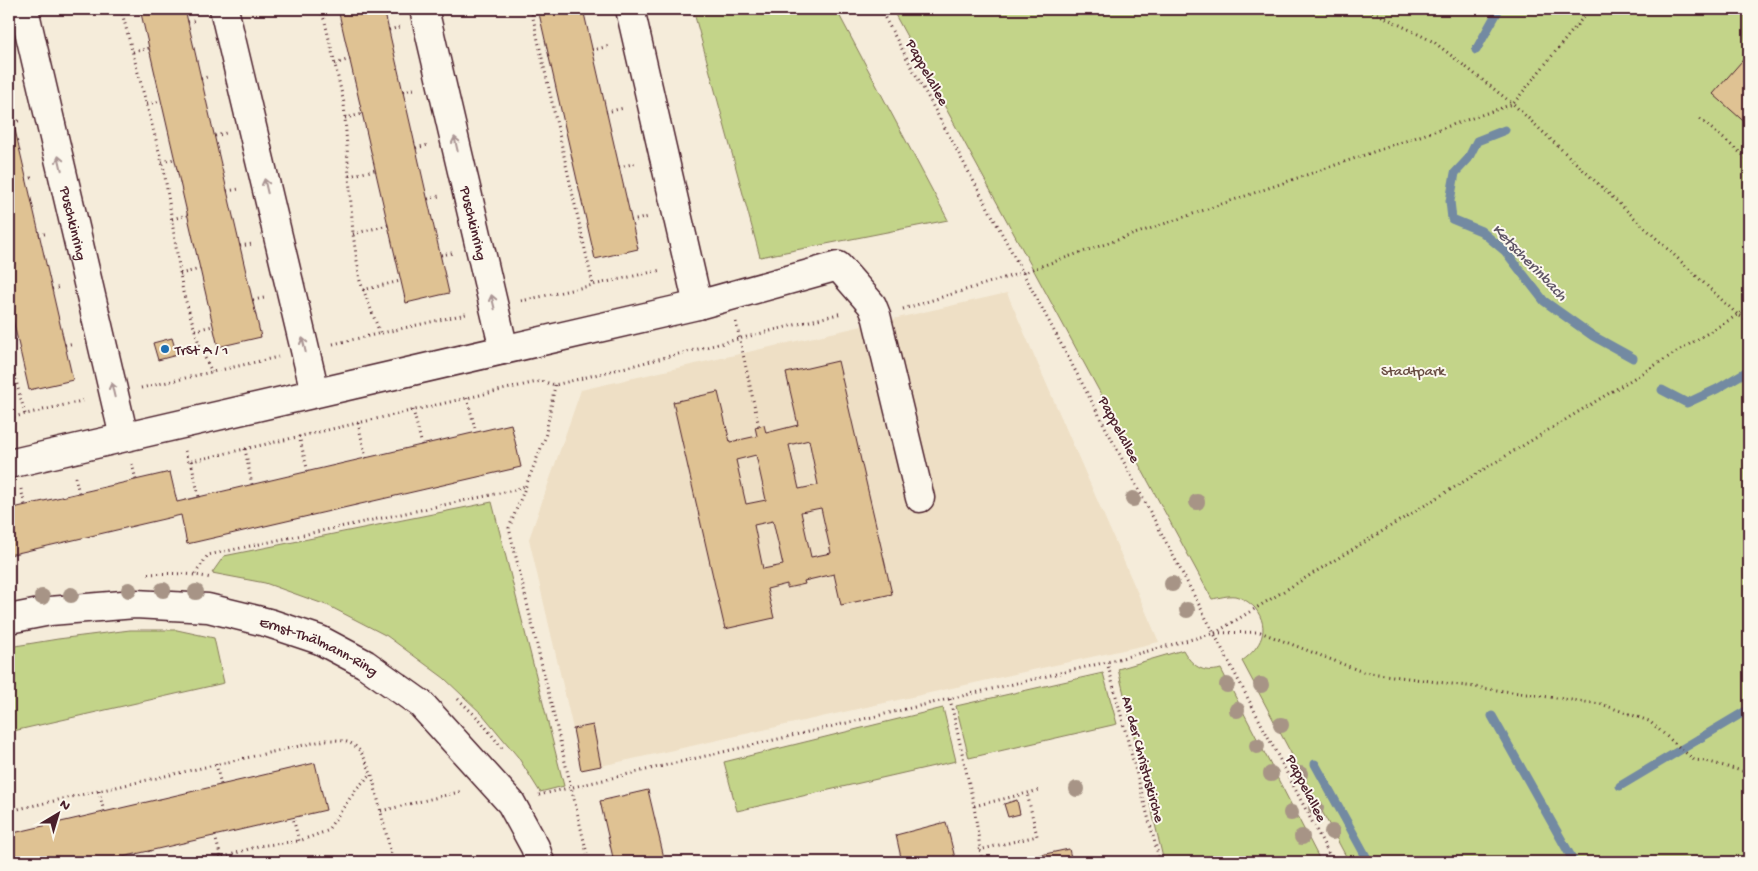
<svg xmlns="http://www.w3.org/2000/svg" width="1758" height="871" font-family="'Gochi Hand',sans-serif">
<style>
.built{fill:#eedfc5}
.green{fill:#c3d489;stroke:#867a5a}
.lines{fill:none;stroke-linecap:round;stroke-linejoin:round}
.stream{stroke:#738aa2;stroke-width:9}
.building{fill:#dfc293;stroke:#4a1f2b;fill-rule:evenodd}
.minor-casing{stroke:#4a1f2b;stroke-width:31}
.path{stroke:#4a1f2b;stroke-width:3;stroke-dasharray:1 4;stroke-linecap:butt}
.minor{stroke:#fbf7ec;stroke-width:28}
.tree{fill:#a79486}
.oneway{stroke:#ab9695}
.poi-dot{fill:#1f6fb2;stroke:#fbf7ec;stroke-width:2}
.labels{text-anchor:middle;stroke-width:4;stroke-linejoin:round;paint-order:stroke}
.street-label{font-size:15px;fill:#4a1f2b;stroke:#fbf7ec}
.poi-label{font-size:15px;fill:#4a1f2b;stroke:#fbf7ec;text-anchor:start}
.park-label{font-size:15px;fill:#684c42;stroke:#fbf7ec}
.water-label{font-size:16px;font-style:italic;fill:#5f5566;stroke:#fbf7ec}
</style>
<rect width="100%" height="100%" fill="#f5ecda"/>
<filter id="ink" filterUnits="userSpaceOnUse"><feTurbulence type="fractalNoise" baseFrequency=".02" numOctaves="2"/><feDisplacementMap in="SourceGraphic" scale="10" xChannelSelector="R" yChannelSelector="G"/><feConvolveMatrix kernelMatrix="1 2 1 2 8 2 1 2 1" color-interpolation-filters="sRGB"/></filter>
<g filter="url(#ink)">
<!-- built -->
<polygon class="built" points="1007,293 1159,642 601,766 593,725 573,729 529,539 581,390"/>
<!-- green -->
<g class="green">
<polygon points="693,9 836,9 948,220 760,257"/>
<path d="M892 9H1749V862H1349L1242 661C1261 647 1271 629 1255 608 1249 602 1243 598 1235 596 1227 595 1219 598 1212 599Z"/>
<polygon points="492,502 564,786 540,792 518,757 483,715 444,678 387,636 329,606 265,583 212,573 224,556"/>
<polygon points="130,630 177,630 214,638 224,683 9,732 9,647 58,639"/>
<path d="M1183 650C1192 666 1203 674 1221 669L1321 862H1164L1118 669Z"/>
<polygon points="1103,673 1117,724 969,758 956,706"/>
<polygon points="943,708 956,761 737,811 724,762"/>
</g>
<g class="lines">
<!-- stream -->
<g class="stream">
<polyline points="1476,50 1499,9"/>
<polyline points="1505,130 1477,141 1468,159 1455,173 1450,201 1452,219 1481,231 1505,251 1544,301 1593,336 1633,358"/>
<polyline points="1662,390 1687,403 1717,389 1749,370"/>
<polyline points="1492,716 1574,862"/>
<polyline points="1315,764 1369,862"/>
<polyline points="1620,786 1749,709"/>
</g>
</g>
<!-- building -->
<g class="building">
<polygon points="140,9 185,9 261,337 218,347"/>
<polygon points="338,9 384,9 449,293 406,303"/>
<polygon points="538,9 583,9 638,249 595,259"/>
<polygon points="1749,53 1749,126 1713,94"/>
<polygon points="9,104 73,380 29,390 9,302"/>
<polygon points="172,338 177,355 158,360 153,343"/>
<path d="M838 361 892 594 841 605 834 574 804 581 805 584 787 588V584L767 589 774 618 725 629 673 402 718 392 730 442 757 436 755 427 764 425 766 433 798 425 786 373ZM809 440 818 485 799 489 789 445ZM756 455 766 500 746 504 736 460ZM821 508 831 553 811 557 801 512ZM773 521 783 565 763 569 754 525Z"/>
<polygon points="511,424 521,467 187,544 181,515 9,555 9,509 170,472 177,502"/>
<polygon points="593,725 601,766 581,770 573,729"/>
<polygon points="315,763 326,810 101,862 9,862 9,834"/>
<polygon points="648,790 665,862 614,862 600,801"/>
<polygon points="1017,800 1020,814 1008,817 1004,804"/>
<polygon points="946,822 956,862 902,862 896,835"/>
<polygon points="1069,849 1072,862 1007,862"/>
</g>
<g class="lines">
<!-- minor casing -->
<g class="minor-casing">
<g id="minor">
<path id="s1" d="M24 9 124 437"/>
<polyline points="224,9 315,392"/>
<path id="s2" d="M424 9 504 350"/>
<polyline points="630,9 698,305"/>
<polyline points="9,464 698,305 838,266 872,305 876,315 920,498"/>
<path id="s3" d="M9 619 50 611 135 604 208 608 269 623 320 640 365 664 421 704 511 803 535 847 540 862"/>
</g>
</g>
<!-- path -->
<g class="path">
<polyline points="121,9 164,170 183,292 201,350 212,372"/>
<polyline points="320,9 325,22 344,103 353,234 360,281 380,333"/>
<polyline points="531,9 593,285"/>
<path d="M880 9C1035 292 1185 576 1333 862"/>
<polyline points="1368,9 1434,42 1513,104 1738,315 1749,321"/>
<polyline points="188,22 197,20"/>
<polyline points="389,30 400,27"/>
<polyline points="592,50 610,46"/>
<polyline points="133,52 149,48"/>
<polyline points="335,64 350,59"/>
<polyline points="201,79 210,76"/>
<polyline points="403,91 414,89"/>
<polyline points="147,104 161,101"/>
<polyline points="606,112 624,108"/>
<polyline points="345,118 363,114"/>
<polyline points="1700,119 1749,160"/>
<polyline points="13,122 22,120"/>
<polyline points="215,136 226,133"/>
<polyline points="416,148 428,145"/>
<polyline points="162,162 174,159"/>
<polyline points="619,167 637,163"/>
<polyline points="349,176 375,170"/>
<polyline points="26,179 35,177"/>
<polyline points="227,191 239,189"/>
<polyline points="428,199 439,196"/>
<polyline points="172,219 187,215"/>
<polyline points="631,221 649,217"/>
<polyline points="353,234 388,225"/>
<polyline points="39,235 48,233"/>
<polyline points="240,246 252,244"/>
<polyline points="441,255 452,253"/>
<polyline points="180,274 200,269"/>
<polyline points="52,289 61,287"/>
<polyline points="363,290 400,281"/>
<polyline points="253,300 264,298"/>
<polyline points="521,301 661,270"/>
<polyline points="903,309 1024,272 1513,104 1590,9"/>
<polyline points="736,322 759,427"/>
<polyline points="195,330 213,326"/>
<polyline points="333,344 466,314"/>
<polyline points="65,345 74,343"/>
<polyline points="9,355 25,414"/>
<polyline points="555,385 545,438 509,528 589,862"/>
<polyline points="141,388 278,357"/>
<polyline points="467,398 476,432"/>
<polyline points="413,410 422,445"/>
<polyline points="9,418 86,400"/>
<polyline points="358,423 366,458"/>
<polyline points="299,436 308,472"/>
<polyline points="245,449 252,485"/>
<polyline points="185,451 188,462 541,381 555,385 842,313"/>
<polyline points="191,461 199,497"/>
<polyline points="132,464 136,480"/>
<polyline points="75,477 79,493"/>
<polyline points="21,489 25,505"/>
<path d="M148 574C170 573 190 573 211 578"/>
<polyline points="195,574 208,555 514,490 525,486"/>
<polyline points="1215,633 1260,632 1363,672 1601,704 1649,721 1694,760 1706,761 1749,773"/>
<polyline points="1107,662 1160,862"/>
<polyline points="458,699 480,720 502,748"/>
<polyline points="950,699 974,806 1040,790"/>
<polyline points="216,764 221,785"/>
<polyline points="372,775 393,862"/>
<polyline points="99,791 104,812"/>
<polyline points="539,795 1107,662 1215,633 1749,308"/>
<polyline points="974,806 982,862"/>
<path d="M9 811 326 740C356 739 361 748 371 774L357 788 327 831 299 841 293 818"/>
<polyline points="381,811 463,791"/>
<polyline points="215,836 221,858 258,846 299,841"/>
<polyline points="979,850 1037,836 1027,793"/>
<polyline points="149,851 152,862"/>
<polyline points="190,862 221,858"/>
</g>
<!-- minor -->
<use href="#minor" class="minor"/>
</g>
<!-- trees -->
<g class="tree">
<circle cx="1133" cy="499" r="8"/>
<circle cx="1197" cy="502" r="8"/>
<circle cx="1172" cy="584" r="8"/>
<circle cx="129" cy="590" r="8"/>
<circle cx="163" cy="590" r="8"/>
<circle cx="196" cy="592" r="8"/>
<circle cx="71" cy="595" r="8"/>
<circle cx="42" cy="597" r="8"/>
<circle cx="1187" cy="610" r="8"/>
<circle cx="1227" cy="685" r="8"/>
<circle cx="1261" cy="685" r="8"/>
<circle cx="1237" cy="710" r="8"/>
<circle cx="1281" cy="725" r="8"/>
<circle cx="1257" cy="746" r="8"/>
<circle cx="1271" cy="774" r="8"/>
<circle cx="1300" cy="774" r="8"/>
<circle cx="1077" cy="789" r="8"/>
<circle cx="1316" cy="808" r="8"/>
<circle cx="1291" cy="813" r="8"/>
<circle cx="1332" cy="832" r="8"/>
<circle cx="1302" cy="837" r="8"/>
</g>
<!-- one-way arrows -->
<defs><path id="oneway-shaft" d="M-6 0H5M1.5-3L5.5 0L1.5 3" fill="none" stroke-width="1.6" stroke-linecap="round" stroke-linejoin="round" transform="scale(1.25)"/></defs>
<g class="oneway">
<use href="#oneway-shaft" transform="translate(456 144) rotate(-103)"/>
<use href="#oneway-shaft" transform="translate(60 163) rotate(-103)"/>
<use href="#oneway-shaft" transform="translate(266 186) rotate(-103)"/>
<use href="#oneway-shaft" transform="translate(493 302) rotate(-103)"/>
<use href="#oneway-shaft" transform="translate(304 345) rotate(-103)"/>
<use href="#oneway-shaft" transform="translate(113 390) rotate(-103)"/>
</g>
</g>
<!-- markers -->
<circle class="poi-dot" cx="165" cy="349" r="5"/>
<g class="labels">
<!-- street labels -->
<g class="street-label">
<text transform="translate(928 72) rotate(61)" y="5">Pappelallee</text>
<text dy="5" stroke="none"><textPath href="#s1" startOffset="220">Puschkinring</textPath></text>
<text dy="5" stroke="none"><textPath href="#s2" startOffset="220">Puschkinring</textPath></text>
<text transform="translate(1120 429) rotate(62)" y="5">Pappelallee</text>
<text dy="5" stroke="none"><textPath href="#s3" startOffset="318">Ernst-Thälmann-Ring</textPath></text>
<text transform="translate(1144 759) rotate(75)" y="5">An der Christuskirche</text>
<text transform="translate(1307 788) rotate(63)" y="5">Pappelallee</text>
</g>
<!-- poi labels -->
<g class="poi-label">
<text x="175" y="354">TrSt A / 1</text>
</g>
<!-- park labels -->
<g class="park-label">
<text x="1413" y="375">Stadtpark</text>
</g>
<!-- water labels -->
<g class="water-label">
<text transform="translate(1531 261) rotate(46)" y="6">Ketscherinbach</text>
</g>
</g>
<!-- margin -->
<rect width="1758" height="871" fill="none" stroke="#fbf7ec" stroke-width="30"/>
<rect x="15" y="15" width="1728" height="841" fill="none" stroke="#4a1f2b" stroke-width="2" filter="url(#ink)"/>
<!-- north arrow -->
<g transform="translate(58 814) rotate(38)" stroke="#fbf7ec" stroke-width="4" paint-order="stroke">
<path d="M0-4L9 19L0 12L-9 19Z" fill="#4a1f2b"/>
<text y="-8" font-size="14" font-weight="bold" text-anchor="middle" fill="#4a1f2b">N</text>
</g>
</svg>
